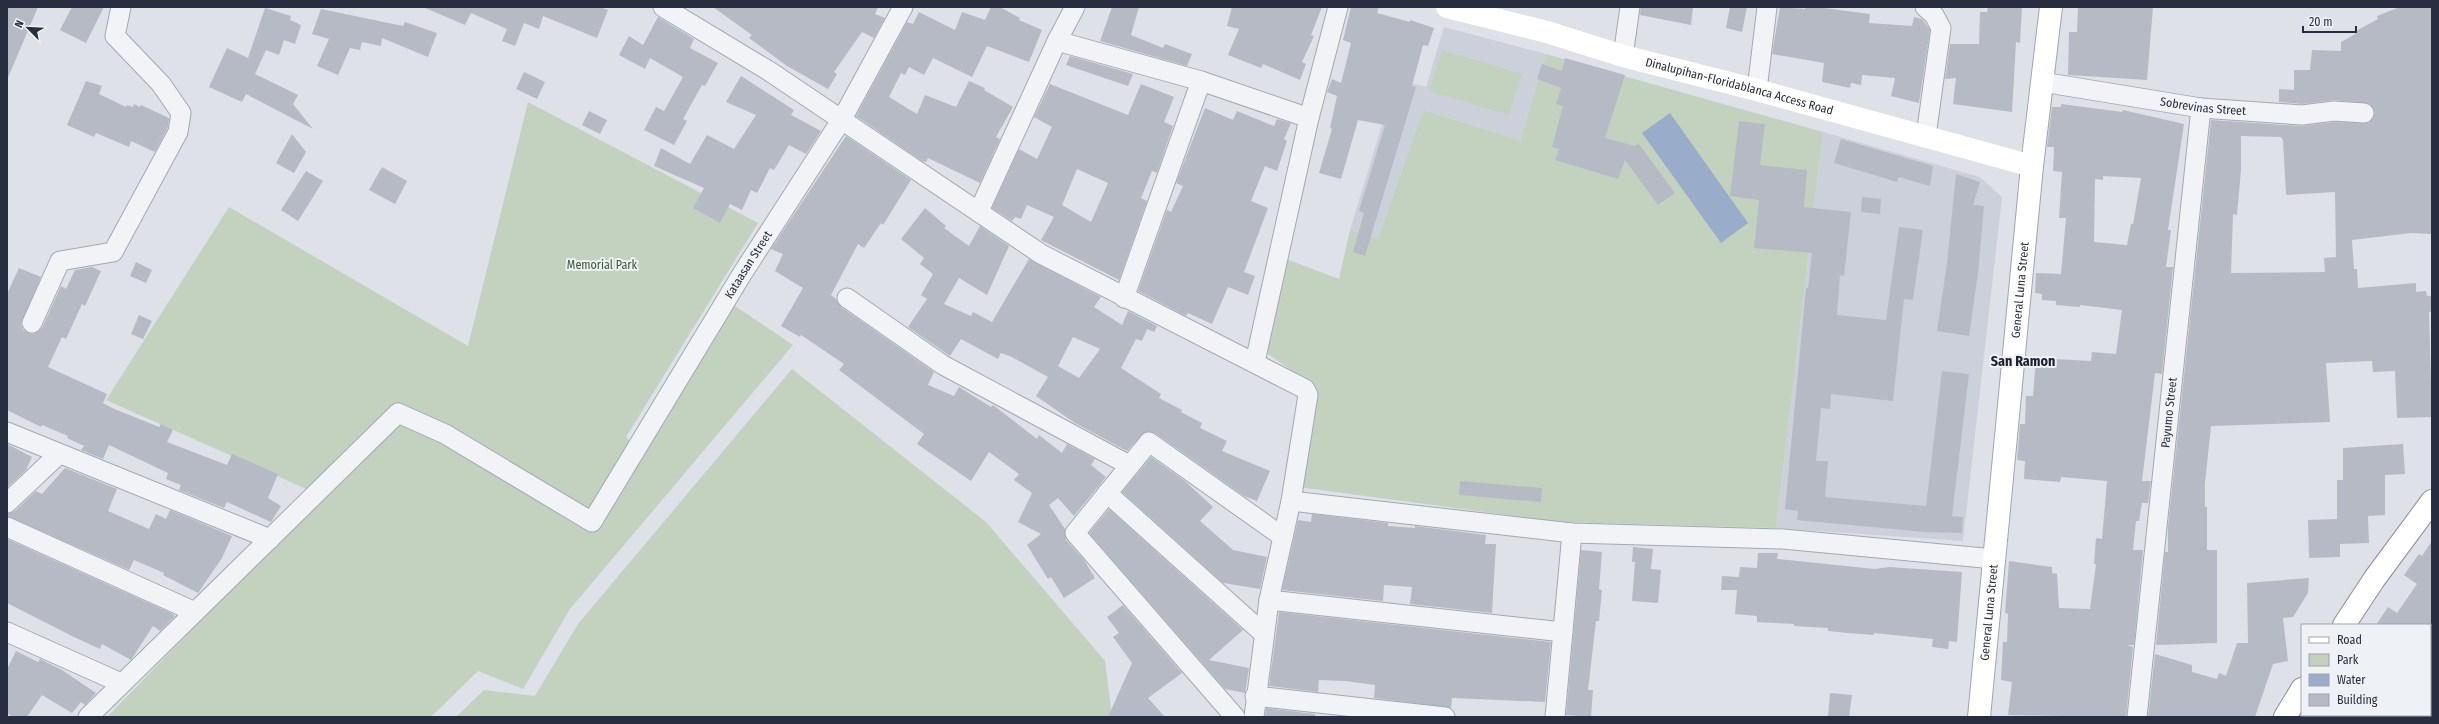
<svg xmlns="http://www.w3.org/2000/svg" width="2439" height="724" font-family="'Fira Sans Condensed',sans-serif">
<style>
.built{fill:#ccd0da}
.green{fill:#c3d2bf}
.water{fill:#99acc9}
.building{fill:#b6bac5;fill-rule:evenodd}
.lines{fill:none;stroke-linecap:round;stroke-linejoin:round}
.street-casing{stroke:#a3a8b2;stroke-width:21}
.primary-casing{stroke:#9ea5b4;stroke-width:24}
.highway-casing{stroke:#868d9f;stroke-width:24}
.street{stroke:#f1f3f6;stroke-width:19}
.secondary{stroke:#fff;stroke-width:22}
.primary{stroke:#fff;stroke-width:22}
.highway{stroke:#fff;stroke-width:22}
.labels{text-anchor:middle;stroke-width:4;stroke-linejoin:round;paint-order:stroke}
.street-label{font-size:12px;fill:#272e3f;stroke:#eef1f6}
.park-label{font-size:12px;fill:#385b34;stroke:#eef1f6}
.quarter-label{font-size:14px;font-weight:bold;fill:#1a1f30;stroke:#eef1f6}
</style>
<rect width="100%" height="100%" fill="#dee1e8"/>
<!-- built -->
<g class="built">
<polygon points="1444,27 1546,54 1520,140 1423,110 1378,239 1350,230 1396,79 1426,87"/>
<polygon points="1823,132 1980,177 2002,197 1963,541 1776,528"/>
<polygon points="2430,656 2432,656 2432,717 2312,717 2314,715 2430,715"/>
</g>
<!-- green -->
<g class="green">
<polygon points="1442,50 1522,74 1509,115 1429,91"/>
<polygon points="1546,54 1823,132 1776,528 1560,522 1298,487 1315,387 1264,351 1286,259 1339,279 1350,230 1378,239 1423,110 1520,140"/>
<polygon points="528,102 758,223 626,437 631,443 723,298 793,345 570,609 523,689 478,671 431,717 107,717 322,496 106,400 229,207 468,346"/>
<polygon points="792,369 986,522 1105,661 1112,717 456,717 484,690 535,696 578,624"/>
</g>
<!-- water -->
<polygon class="water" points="1670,113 1748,223 1721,243 1642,133"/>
<!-- building -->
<g class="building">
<polygon points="7,7 38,7 7,80"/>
<polygon points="72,7 104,7 86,43 60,30"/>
<polygon points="423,7 600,7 608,10 597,38 543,16 539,29 524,23 515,46 502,41 507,29 471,13 465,25"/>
<polygon points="713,7 878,7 875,14 885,18 874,38 862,32 834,72 837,74 828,89 787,66 749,38 752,35"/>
<polygon points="991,7 1000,7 1020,18 1019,20 1042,30 1029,62 987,46 972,77 933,58 924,75 909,67 905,75 901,73 889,97 917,114 925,95 956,107 969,81 985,88 984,90 1013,107 996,137 1000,139 980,183 928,158 926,162 922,161 856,116 907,22 913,24 919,12 955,30 962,12 985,20"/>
<polygon points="1112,7 1139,7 1131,35 1163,48 1165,44 1192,54 1187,66 1100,41"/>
<polygon points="1232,7 1322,7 1311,35 1314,36 1302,62 1306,64 1300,80 1263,64 1261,68 1228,55 1239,29 1227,26"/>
<polygon points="1351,7 1379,7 1377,13 1410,22 1410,20 1434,28 1428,46 1423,45 1412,86 1416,87 1365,256 1353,252 1364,213 1359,211 1385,125 1358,120 1341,179 1319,173 1332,129 1330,128 1337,96 1327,92 1332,79 1341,83 1351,43 1343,40"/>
<polygon points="1641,7 1693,7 1691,25 1640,15"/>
<polygon points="1730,7 1747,7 1742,32 1726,28"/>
<polygon points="1780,7 1805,9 1805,7 1816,7 1870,14 1869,23 1912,26 1914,17 1922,19 1930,30 1919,103 1891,96 1895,78 1862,75 1861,85 1851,83 1850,88 1822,82 1824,63 1772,54"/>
<polygon points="1988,7 2022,7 2020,43 2016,42 2012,112 1953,104 1956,78 1945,79 1950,44 1979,44 1980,12 1987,12"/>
<polygon points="2078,7 2153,7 2147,80 2068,75 2069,32 2077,32"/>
<path d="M2400 7H2432V234L2411 233 2352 240 2354 269H2357L2358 288 2416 283V292L2426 291 2427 296H2432V311L2429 312 2432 417 2397 418 2395 371 2373 372 2372 361 2326 363 2330 422 2211 426 2205 483V507H2207V550H2217V643L2156 645 2165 552H2168V527L2211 120 2301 126 2334 122 2369 123 2375 113 2370 104 2335 100 2302 104 2279 102V89L2294 90V70H2310L2312 50 2341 51V42L2357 33 2356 31 2378 19 2377 16ZM2241 136 2281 137 2283 140 2286 195 2335 192 2336 257 2324 258 2325 272 2231 273 2233 214 2237 215 2241 170Z"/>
<polygon points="265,8 291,16 290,20 301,25 295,44 284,40 279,55 266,50 255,74 298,95 293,104 313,129 246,94 242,102 209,87 227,48 248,58"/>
<polygon points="321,9 403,26 405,22 437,33 428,57 382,38 381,46 362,42 360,50 350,48 338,75 317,66 329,39 312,34"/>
<polygon points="658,17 694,39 690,48 718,63 705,86 702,85 683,119 687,121 674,145 644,130 656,107 664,111 683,77 650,58 645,69 619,55 629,36 643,45"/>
<polygon points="1070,56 1133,74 1128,86 1066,65"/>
<polygon points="1565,58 1625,75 1605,138 1635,146 1638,143 1675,193 1658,205 1625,160 1618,179 1555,160 1559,149 1552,147 1563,106 1556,104 1561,88 1537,79 1542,64 1562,71"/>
<polygon points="524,72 545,82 537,99 516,89"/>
<polygon points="741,76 794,110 791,115 821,131 806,154 789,145 774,170 770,168 757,193 751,190 742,210 730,204 720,223 693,208 704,188 654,166 661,148 690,164 707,135 734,149 756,115 726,102"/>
<polygon points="86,81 102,86 99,94 126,107 127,105 133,107 134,104 140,107 141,105 169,118 168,127 155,152 131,141 129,147 96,133 94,137 67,125"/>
<path d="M1050 84 1128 115 1141 84 1174 97 1164 122 1173 126 1157 173 1152 171 1141 198 1147 201 1119 280 1041 240 1054 217 1027 205 1021 219 1015 217 1012 221 992 208 1019 149 1037 159 1052 127 1034 117ZM1077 169 1108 183 1091 222 1062 205Z"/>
<path d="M2061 104 2122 112 2123 110 2184 124 2168 230H2171L2166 267H2173L2162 374 2155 373 2142 481H2151L2148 503H2142L2139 521H2136L2133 550H2143L2134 645H2127L2133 647 2126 717 2008 715 2012 682 2001 680 2003 642H2007L2008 614 2005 613 2009 561 2052 567V573L2057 574 2059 608 2090 609 2096 564H2094L2096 538 2102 539 2107 481 2061 477 2060 482 2024 479 2025 461 2017 460 2020 424H2025L2026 396H2033L2036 358 2091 361 2092 352 2116 354 2122 310 2080 305V307L2056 305V301L2042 300V294L2035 293 2036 273 2061 274 2066 218H2059L2062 172 2053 171 2054 147H2047L2052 107H2061ZM2103 176 2141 178 2133 224H2131L2127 245 2094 242 2095 179 2103 180Z"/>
<polygon points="1205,108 1233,120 1237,111 1274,126 1277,119 1291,123 1284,139 1287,141 1277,171 1265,166 1251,201 1268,208 1244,272 1255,276 1248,295 1228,287 1212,324 1188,313 1186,316 1138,291 1167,210 1171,212 1183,186 1176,183"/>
<polygon points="589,111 607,120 600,134 582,125"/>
<polygon points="1739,121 1765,124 1760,165 1807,170 1804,207 1851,212 1844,276 1840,275 1837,315 1886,320 1899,227 1923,230 1913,300 1904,299 1893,401 1831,394 1830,409 1821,408 1816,461 1828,461 1825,497 1926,506 1942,371 1969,374 1952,516 1963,517 1962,533 1925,532 1797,520 1798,511 1785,509 1806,288 1808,288 1812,253 1754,248 1759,200 1730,196"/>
<polygon points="292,134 306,152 294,173 276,163"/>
<polygon points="846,136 911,180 883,225 881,223 864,248 858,244 831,295 836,299 841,307 934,372 928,385 954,396 959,387 991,407 993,405 1037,439 1039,435 1062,453 1067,444 1095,459 1091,465 1106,477 1074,516 1058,498 1049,505 1065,529 1066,540 1084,560 1095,578 1064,598 1051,577 1048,579 1027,545 1041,534 1018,522 1032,493 1014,480 1019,474 989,452 971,481 917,444 924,434 839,370 844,364 801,335 800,337 781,326 803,288 775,271 783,254 771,249"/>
<polygon points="1841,139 1933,166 1930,186 1899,177 1897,182 1834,163"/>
<polygon points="382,167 407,181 395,204 369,190"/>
<polygon points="306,171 323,181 298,221 281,210"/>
<polygon points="1956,174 1980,182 1973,205 1984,206 1978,273 1969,336 1937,331 1947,263"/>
<polygon points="1862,197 1881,199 1880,214 1861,212"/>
<path d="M925 208 946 226 944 228 969 246 980 226 1009 246 987 295 959 278 944 304 971 316 973 312 992 322 1029 259 1101 297 1094 307 1122 325 1128 311 1157 326 1154 332 1147 329 1142 341 1136 339 1121 368 1161 394 1159 398 1182 410 1181 412 1202 423 1200 428 1227 441 1222 451 1270 471 1257 501 1244 496 1155 433 1145 432 1127 451 1075 423 1036 396 1048 377 1012 357 1001 353 998 359 961 339 950 356 908 327 927 299 921 295 933 274 920 264 924 258 901 239ZM1073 337 1100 349 1079 378 1058 366Z"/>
<polygon points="136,262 152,270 146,283 130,276"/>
<polygon points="92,267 101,271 85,306 82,304 66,339 62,337 48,367 107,394 103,403 112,408 159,427 161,424 173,430 167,442 227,465 232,454 278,474 268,498 281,506 271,522 227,502 224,508 179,490 181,485 166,479 168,473 109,445 103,459 81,450 84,446 67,438 68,436 42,425 41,427 7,410 7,294 19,268 41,277 21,324 23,330 33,334 42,328 61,286 66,289 75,270"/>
<polygon points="139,315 152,321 143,339 131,334"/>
<polygon points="7,444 32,457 26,470 7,488"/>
<polygon points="2403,444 2405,474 2385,475 2385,515 2368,516 2369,543 2340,544 2340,557 2309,558 2308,520 2337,519 2337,480 2343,480 2343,448"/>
<polygon points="1151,457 1185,481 1213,507 1200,521 1233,550 1267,557 1260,589 1223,583 1122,492"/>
<polygon points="65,468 117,489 108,511 149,529 156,514 166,519 170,510 232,536 222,558 198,593 163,575 164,573 134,560 129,570 7,516 7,514 15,511 36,491 42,494"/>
<polygon points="1460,481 1542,488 1541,502 1459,495"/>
<polygon points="1109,509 1243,630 1209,660 1249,668 1245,693 1225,689 1089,533"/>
<polygon points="1312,514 1388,523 1388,526 1415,528 1415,526 1486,535 1485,544 1496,544 1492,613 1410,604 1412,587 1384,585 1383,601 1282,590 1298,520 1311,522"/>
<polygon points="7,539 171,613 175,616 160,631 153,626 131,660 102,644 100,649 74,637 7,603"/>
<polygon points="2432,541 2432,625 2376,625 2388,607 2397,613 2417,584 2404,575 2419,554 2422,556"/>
<polygon points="1633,547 1653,549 1651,569 1661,570 1658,603 1632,601 1635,562 1632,562"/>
<polygon points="1581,550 1602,552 1599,589 1602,590 1599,621 1596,621 1588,690 1593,690 1591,717 1566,715"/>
<polygon points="1758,553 1778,553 1777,559 1875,569 1889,567 1962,572 1957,642 1949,641 1948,649 1932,647 1933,639 1874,633 1874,635 1848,633 1828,631 1828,628 1794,626 1794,624 1757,622 1757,616 1735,614 1737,590 1721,590 1722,576 1739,577 1740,567 1757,568"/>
<polygon points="2309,578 2308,593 2293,617 2283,618 2288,661 2273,664 2255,717 2148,717 2155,654 2192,665 2192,672 2217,679 2219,673 2226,676 2237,643 2248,643 2247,583"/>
<polygon points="1123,605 1182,673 1148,698 1165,717 1108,717 1132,663 1113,637 1119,633 1107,617"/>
<polygon points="1279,612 1551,642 1545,702 1452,698 1451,708 1374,698 1375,685 1345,681 1319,680 1318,692 1269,686"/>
<polygon points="16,651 38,662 40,659 62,670 96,693 85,705 81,702 72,713 42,695 27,717 12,717 7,713 7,669"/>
<polygon points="1830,693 1852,695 1849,717 1828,717"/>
<polygon points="1266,708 1315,714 1315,717 1265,717"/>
</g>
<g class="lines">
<!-- street casing -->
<g class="street-casing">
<g id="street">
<polyline points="663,7 769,71 1041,254 1305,389 1308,395 1291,501 1269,600 1254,717"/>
<polyline points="1925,7 1934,15 1941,28 1926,136"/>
<polyline points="1057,41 1201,81 1309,118"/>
<polyline points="1623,56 1630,7"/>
<path id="s1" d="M2042 82 2201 108 2302 115 2334 111 2364 113"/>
<polyline points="1757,90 1767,7"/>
<polyline points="979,211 1057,41 1075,7"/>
<polyline points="847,298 943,365 1129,465"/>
<polyline points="1124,298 1201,81"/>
<polyline points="32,323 60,261 113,252 178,132 181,113 161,84 115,36 121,7"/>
<polyline points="1255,362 1309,118 1338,7"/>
<polyline points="7,432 270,539"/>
<polyline points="1107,493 1264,634"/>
<polyline points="1291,501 1572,533 1783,539 1994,559"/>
<polyline points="7,503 59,454"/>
<polyline points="7,527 195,612"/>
<polyline points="1269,600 1563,632"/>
<polyline points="7,632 121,683"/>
<polyline points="1255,696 1445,717"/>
<path id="s2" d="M88 717 398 413 445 434 592 522 742 274 842 119 903 7"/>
<polyline points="1235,717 1075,533 1149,442 1283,537"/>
<polyline points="1555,717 1572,533"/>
<path id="s3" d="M2137 717 2201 108"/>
</g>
</g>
<!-- primary casing -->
<g class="primary-casing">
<g id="primary">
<path id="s5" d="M1979 717 2032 166 2051 7"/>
</g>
</g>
<!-- highway casing -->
<g class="highway-casing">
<g id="highway">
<polyline points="2344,625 2375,578 2432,501"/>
<polyline points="2285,717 2302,689"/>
</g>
</g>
<!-- street -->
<use href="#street" class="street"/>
<!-- secondary -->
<path class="secondary" id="s4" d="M1447 7 1547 32 1623 56 1757 90 2032 166"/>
<!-- primary -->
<use href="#primary" class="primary"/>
<!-- highway -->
<use href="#highway" class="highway"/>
</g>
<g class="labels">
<!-- street labels -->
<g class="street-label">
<text dy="4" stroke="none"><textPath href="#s4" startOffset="303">Dinalupihan-Floridablanca Access Road</textPath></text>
<text dy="4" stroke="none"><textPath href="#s1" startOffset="163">Sobrevinas Street</textPath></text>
<text dy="4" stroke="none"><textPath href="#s2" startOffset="958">Kataasan Street</textPath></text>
<text dy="4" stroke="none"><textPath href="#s5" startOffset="429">General Luna Street</textPath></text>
<text dy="4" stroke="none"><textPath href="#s3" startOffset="306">Payumo Street</textPath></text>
<text dy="4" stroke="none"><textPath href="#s5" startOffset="105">General Luna Street</textPath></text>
</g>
<!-- park labels -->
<g class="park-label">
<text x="602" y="269">Memorial Park</text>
</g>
<!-- quarter labels -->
<g class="quarter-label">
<text x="2023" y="366">San Ramon</text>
</g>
</g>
<!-- border -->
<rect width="2439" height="724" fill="none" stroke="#272e3f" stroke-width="16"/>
<!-- legend -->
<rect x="2301" y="624" width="130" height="92" fill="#eef1f6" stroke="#9ea3ad"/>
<rect x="2309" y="637" width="20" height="6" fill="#ffffff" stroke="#9ea3ad"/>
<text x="2337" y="644" font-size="12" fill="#272e3f">Road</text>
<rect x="2309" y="654" width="20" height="12" fill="#c3d2bf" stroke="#9ea3ad"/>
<text x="2337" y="664" font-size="12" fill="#272e3f">Park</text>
<rect x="2309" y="674" width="20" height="12" fill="#99acc9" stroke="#9ea3ad"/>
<text x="2337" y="684" font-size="12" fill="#272e3f">Water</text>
<rect x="2309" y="694" width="20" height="12" fill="#b6bac5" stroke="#9ea3ad"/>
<text x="2337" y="704" font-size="12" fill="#272e3f">Building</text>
<!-- north arrow -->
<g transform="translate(28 28) rotate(294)" stroke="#eef1f6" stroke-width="3" paint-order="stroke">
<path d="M0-3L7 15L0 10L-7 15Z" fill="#272e3f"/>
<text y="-6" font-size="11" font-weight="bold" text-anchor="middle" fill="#272e3f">N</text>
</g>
<!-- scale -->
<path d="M2303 26v6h53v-6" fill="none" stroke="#272e3f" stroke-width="2"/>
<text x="2309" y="26" font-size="12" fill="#272e3f" stroke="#eef1f6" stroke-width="3" paint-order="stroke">20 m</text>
</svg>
